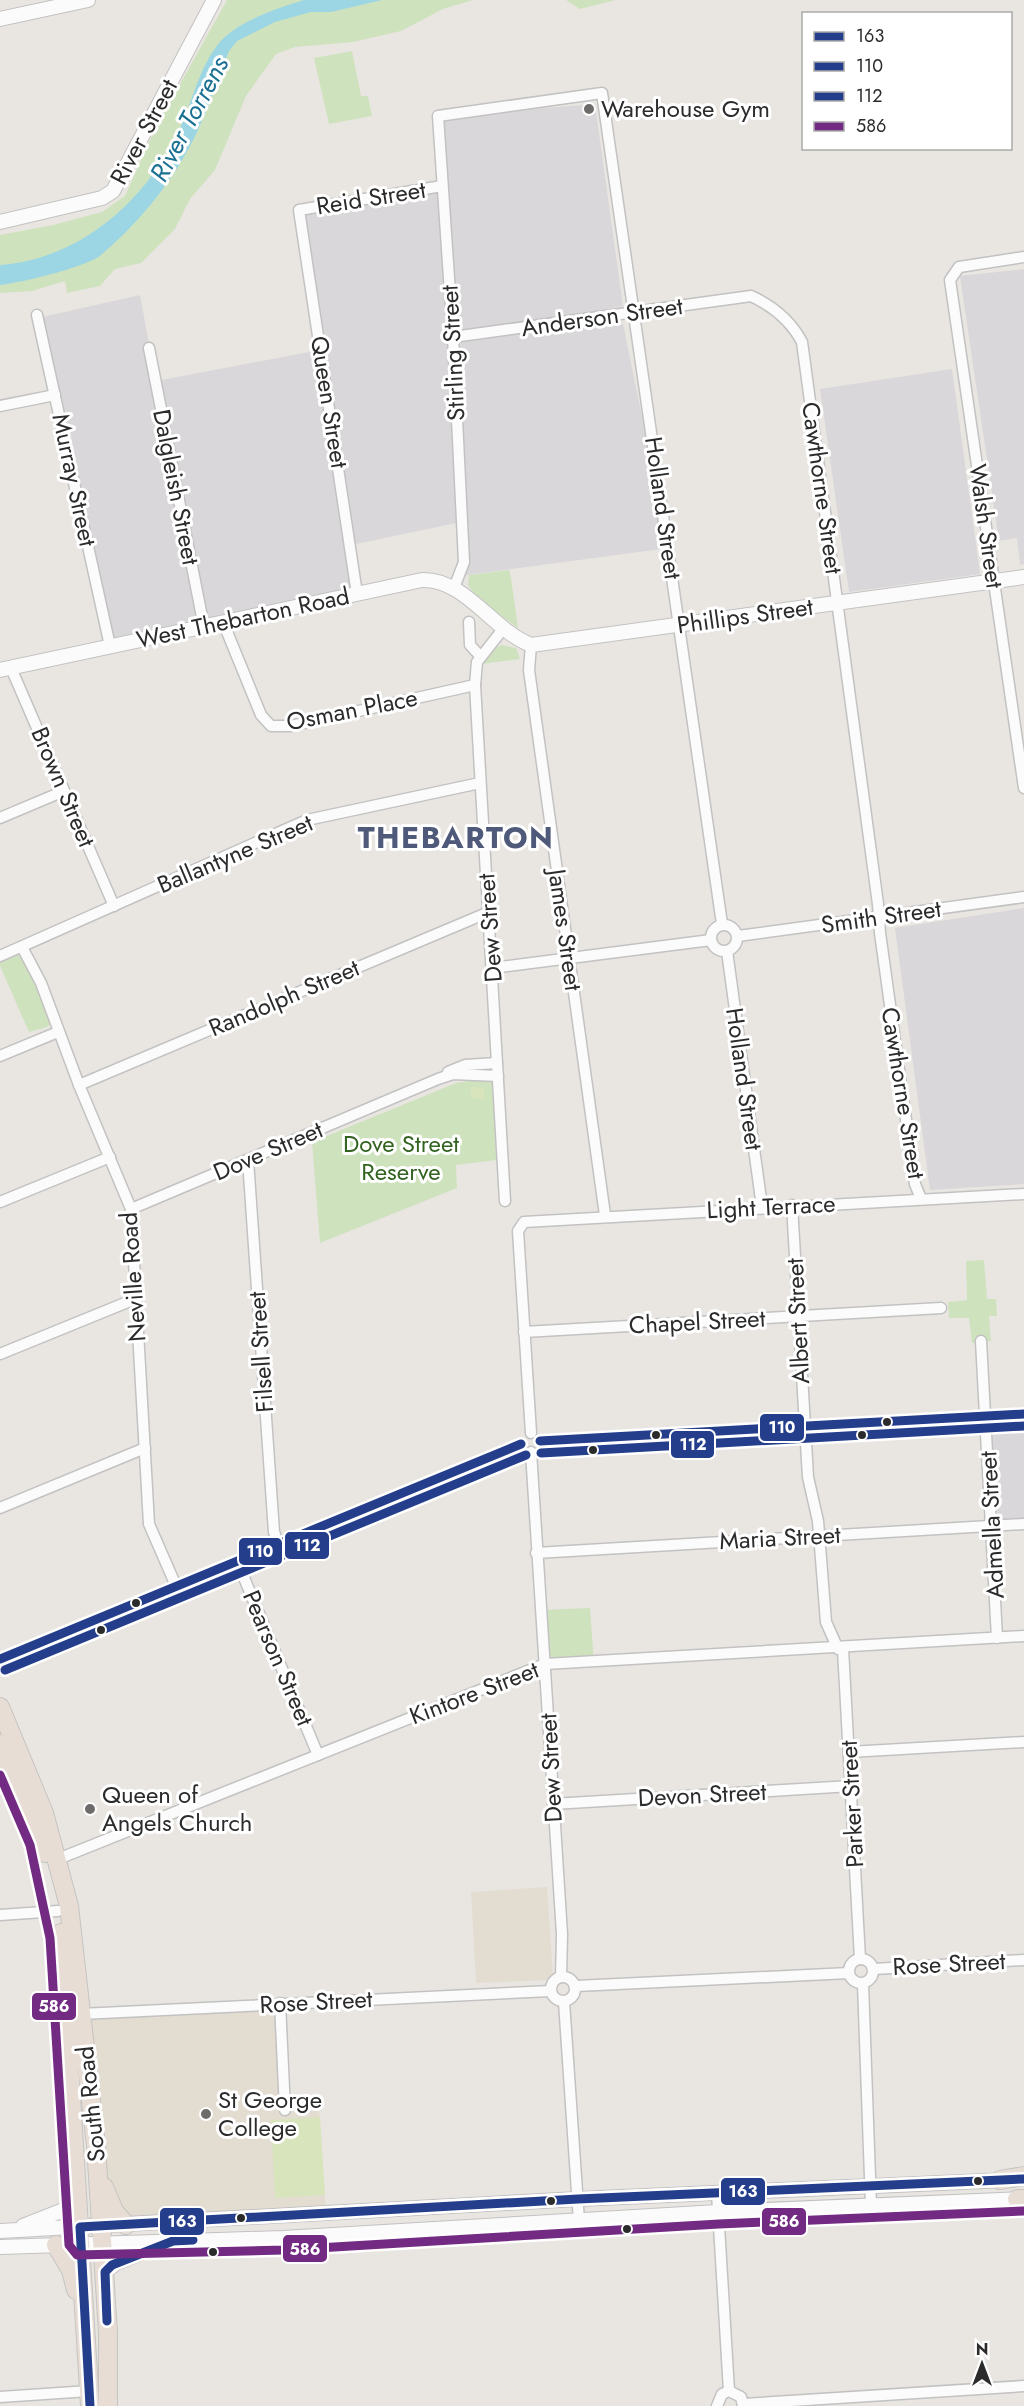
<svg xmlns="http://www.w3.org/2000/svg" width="1024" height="2406" font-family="Jost,sans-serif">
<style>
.industrial{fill:#d9d7d9}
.education{fill:#e3dcd1}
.green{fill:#cfe2be}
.pitch{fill:#d8e5bc}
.water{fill:#9cd6e4}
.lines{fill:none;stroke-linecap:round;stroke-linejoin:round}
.street-casing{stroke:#c3c2c2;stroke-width:13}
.secondary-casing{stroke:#c3c2c2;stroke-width:16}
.highway-casing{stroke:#c5c4c2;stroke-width:20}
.street{stroke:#fcfbfb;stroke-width:10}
.secondary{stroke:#fcfbfb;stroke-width:14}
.highway{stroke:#e7ddd5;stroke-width:18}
.bus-1-casing{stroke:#fff;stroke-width:14}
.bus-2-casing{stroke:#fff;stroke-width:14}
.bus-3-casing{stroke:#fff;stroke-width:14}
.bus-4-casing{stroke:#fff;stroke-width:14}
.bus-1{stroke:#243e8c;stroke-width:9}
.bus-2{stroke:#243e8c;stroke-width:9}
.bus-3{stroke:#243e8c;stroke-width:9}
.bus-4{stroke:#732a82;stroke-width:9}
.poi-dot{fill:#6e6c6b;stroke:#fff;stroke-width:2}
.bus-dot{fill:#2b2b2b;stroke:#fff;stroke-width:2}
.labels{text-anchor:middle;stroke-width:6;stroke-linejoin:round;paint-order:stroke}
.poi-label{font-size:24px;fill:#2b2b2b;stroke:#fff;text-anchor:start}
.street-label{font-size:24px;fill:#2b2b2b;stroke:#fff}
.park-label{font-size:24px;fill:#336321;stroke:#fff}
.water-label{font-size:26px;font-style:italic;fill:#197092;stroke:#fff}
.district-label{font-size:30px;font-weight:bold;letter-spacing:1.5px;fill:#4f5979;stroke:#fff}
.line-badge{stroke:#fff;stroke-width:2}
.badge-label{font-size:16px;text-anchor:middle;font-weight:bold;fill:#fff}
</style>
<rect width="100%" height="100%" fill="#e9e6e2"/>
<!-- industrial -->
<g class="industrial">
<polygon points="595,104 623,306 461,337 623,324 669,548 460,576 461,522 351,545 357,594 110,646 38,318 140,295 156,381 320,350 299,210 442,186 438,116"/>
<polygon points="1024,269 1024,564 1020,565 1017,538 999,541 960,276"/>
<polygon points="952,369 980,574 849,592 820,389"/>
<polygon points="1024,908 1024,1184 930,1190 895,928"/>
<polygon points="1024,1423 1024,1521 997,1523 991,1424"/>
</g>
<!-- education -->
<g class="education">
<polygon points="547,1887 553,1975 548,1980 476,1983 471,1892"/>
<polygon points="280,2003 285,2110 319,2108 326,2214 126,2225 98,2168 81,2014"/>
</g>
<!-- green -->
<g class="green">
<polygon points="227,0 473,0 443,9 401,31 353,42 295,47 276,54 246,96 215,170 190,199 175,229 141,263 115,269 100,286 67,293 65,281 32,291 0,293 0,235 53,225 102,212 125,196 155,129"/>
<polygon points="566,0 616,0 580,9"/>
<polygon points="352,51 361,96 368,96 372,116 329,124 314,58"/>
<polygon points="509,570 511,578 518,628 477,598 468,585 469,575"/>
<polygon points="501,645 516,648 520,659 482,664 491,652"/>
<polygon points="19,955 39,985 51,1023 47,1027 29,1032 0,966 0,963"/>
<polygon points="494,1077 496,1160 456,1165 457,1188 320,1243 312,1142 456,1083"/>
<polygon points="984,1260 987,1299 996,1299 997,1316 989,1316 991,1341 972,1343 969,1318 949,1318 948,1302 967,1300 966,1261"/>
<polygon points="590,1608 594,1662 545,1664 541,1610"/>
</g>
<!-- pitch -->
<g class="pitch">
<polygon points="471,1087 484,1088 484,1099 471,1098"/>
<polygon points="320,2117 325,2195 275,2198 271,2120"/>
</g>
<!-- water -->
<path class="water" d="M304 0H382L331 12H311L275 22 237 41 229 51C218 78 209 106 197 132 175 179 140 222 101 255 87 267 20 283 0 285V265C79 259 142 204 177 135 191 107 197 73 216 47 232 23 277 8 304 0Z"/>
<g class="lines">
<!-- street casing -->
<g class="street-casing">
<g id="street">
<polyline points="1024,257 959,267 950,280 1024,788"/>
<polyline points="37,315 110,646"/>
<path d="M453 337 751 296C773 306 791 321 802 342L878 904 880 933 915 1184 921 1199"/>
<polyline points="149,348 204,627"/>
<polyline points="0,406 55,395"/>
<polyline points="454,588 464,562 453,337 438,116 602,93 722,924"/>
<polyline points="357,594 299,210 442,186"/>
<polyline points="223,622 261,715 271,726 291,726 475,685"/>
<polyline points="469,622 470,645 480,656"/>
<polyline points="503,629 477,662 475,685 505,1201"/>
<polyline points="531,645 529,670 605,1215"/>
<polyline points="11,668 114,906"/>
<polyline points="0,818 64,791"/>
<circle cx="724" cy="938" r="13"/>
<polyline points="738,936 1024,897"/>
<polyline points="22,947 41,983 79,1085 131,1209 149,1524 176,1586"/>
<polyline points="727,951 762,1207"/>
<polyline points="0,956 307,820 480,783"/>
<polyline points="492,968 711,940"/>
<polyline points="0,1056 58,1032"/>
<polyline points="448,1072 465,1065 497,1063"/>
<polyline points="79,1085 489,912"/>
<polyline points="248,1160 274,1532 278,1543"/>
<polyline points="0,1202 110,1157"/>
<polyline points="792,1205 808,1477 818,1521 826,1622 838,1649"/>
<polyline points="131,1209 438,1079 453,1074 498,1076"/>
<polyline points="524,1332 941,1308"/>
<polyline points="981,1341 997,1638"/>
<polyline points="0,1354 135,1299"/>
<polyline points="531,1433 518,1231 524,1222 1024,1194"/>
<polyline points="540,1441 1024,1414"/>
<polyline points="531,1452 562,1934 561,1977"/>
<polyline points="0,1508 145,1448"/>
<polyline points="536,1553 1024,1524"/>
<polyline points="237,1561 318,1755"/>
<polyline points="843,1649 860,1959"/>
<polyline points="0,1659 521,1444"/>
<polyline points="849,1752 1024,1742"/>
<polyline points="553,1804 851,1786"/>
<polyline points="58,1859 545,1664 1024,1636"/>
<polyline points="0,1915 58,1911"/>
<circle cx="861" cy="1971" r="12"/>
<polyline points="874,1969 1024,1960"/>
<circle cx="563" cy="1989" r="12"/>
<polyline points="863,1984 871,2205"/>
<polyline points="576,1986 849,1973"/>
<polyline points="564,2002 579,2221"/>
<polyline points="280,2003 285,2110"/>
<polyline points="81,2014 551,1991"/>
<polyline points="717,2193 729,2391"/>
<polyline points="0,2397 89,2391"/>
<polyline points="744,2404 1024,2386"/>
<polyline points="717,2406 722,2394 729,2391 741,2397 743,2406"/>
</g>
</g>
<!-- secondary casing -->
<g class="secondary-casing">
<g id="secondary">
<polyline points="0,19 88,0"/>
<polyline points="0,222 102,198 113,191 214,0"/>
<path d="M0 670 422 580C466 579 492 630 531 645L1024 577"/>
<polyline points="23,2226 66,2209 78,2195"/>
<polyline points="0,2231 578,2199 1008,2180"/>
<polyline points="0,2247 283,2238 718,2212 1024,2199"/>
<polyline points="105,2272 116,2263 160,2245"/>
</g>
</g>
<!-- highway casing -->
<g class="highway-casing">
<g id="highway">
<polyline points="0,1707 44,1813 69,1906 96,2146 108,2333 108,2406"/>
<polyline points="0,1744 45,1853"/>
<polyline points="61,1933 90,2406"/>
<polyline points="1000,2180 1024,2176"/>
<polyline points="104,2187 114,2211 126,2225"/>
<polyline points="1017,2199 1024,2199"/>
<polyline points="56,2245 71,2270 76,2290"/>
</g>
</g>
<!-- street -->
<use href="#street" class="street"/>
<!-- secondary -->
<use href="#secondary" class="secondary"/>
<!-- highway -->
<use href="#highway" class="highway"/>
<!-- bus-1 casing -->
<g class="bus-1-casing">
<g id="bus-1">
<polyline points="107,2321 105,2272 112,2265 173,2241 193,2240"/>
<polyline points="90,2406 80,2227 578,2199 1024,2179"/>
</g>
</g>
<!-- bus-2 casing -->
<g class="bus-2-casing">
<g id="bus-2">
<polyline points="540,1441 1024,1414"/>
<polyline points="0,1659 521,1444"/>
</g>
</g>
<!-- bus-3 casing -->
<g class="bus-3-casing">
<g id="bus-3">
<polyline points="541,1453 1024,1426"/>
<polyline points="5,1670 526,1455"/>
</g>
</g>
<!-- bus-4 casing -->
<g class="bus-4-casing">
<polyline id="bus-4" points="0,1775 30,1845 50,1938 69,2245 77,2255 284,2250 719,2224 1024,2211"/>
</g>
<!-- bus-1 -->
<use href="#bus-1" class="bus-1"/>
<!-- bus-2 -->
<use href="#bus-2" class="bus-2"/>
<!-- bus-3 -->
<use href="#bus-3" class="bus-3"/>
<!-- bus-4 -->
<use href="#bus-4" class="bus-4"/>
</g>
<!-- markers -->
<g class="poi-dot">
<circle cx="589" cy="109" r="6"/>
<circle cx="90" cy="1809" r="6"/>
<circle cx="206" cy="2114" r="6"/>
</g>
<g class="bus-dot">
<circle cx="887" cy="1422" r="5"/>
<circle cx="656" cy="1435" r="5"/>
<circle cx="862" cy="1435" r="5"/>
<circle cx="593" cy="1450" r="5"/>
<circle cx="136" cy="1603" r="5"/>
<circle cx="101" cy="1630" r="5"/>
<circle cx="978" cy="2181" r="5"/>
<circle cx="551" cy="2201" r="5"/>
<circle cx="241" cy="2218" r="5"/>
<circle cx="627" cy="2229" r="5"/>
<circle cx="213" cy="2252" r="5"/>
</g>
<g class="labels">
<!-- poi labels -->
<g class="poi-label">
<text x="601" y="117">Warehouse Gym</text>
<text x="102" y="1803">Queen of<tspan x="102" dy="28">Angels Church</tspan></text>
<text x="218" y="2108">St George<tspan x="218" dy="28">College</tspan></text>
</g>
<!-- street labels -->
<g class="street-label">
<text transform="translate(144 132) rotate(-62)" y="8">River Street</text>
<text transform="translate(371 198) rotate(-9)" y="8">Reid Street</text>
<text transform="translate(602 317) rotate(-8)" y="8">Anderson Street</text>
<text transform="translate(453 353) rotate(-93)" y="8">Stirling Street</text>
<text transform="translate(329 402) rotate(81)" y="8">Queen Street</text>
<text transform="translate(74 480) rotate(78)" y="8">Murray Street</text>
<text transform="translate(176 487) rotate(79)" y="8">Dalgleish Street</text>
<text transform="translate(822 488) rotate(82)" y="8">Cawthorne Street</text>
<text transform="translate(663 508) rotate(82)" y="8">Holland Street</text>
<text transform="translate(986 526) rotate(82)" y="8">Walsh Street</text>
<text transform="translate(745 616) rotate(-8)" y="8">Phillips Street</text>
<text transform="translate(243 618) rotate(-12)" y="8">West Thebarton Road</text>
<text transform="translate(352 710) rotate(-11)" y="8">Osman Place</text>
<text transform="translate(63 787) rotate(67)" y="8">Brown Street</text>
<text transform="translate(235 854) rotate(-23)" y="8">Ballantyne Street</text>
<text transform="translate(881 917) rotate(-8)" y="8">Smith Street</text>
<text transform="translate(490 928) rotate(-94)" y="8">Dew Street</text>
<text transform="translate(565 930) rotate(82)" y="8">James Street</text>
<text transform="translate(284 998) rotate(-23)" y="8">Randolph Street</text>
<text transform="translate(744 1079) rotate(82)" y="8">Holland Street</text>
<text transform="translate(903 1093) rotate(81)" y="8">Cawthorne Street</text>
<text transform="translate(268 1151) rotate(-23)" y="8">Dove Street</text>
<text transform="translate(771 1207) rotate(-3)" y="8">Light Terrace</text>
<text transform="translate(133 1277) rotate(-94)" y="8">Neville Road</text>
<text transform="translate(798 1321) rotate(-93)" y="8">Albert Street</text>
<text transform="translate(697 1322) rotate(-3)" y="8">Chapel Street</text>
<text transform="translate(261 1352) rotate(-94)" y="8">Filsell Street</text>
<text transform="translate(992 1525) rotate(-93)" y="8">Admella Street</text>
<text transform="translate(780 1538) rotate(-3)" y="8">Maria Street</text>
<text transform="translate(278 1658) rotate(67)" y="8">Pearson Street</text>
<text transform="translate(474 1693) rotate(-21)" y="8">Kintore Street</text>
<text transform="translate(551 1768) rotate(-93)" y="8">Dew Street</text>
<text transform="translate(702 1795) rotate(-3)" y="8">Devon Street</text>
<text transform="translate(852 1804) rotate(-93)" y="8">Parker Street</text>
<text transform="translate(949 1964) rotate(-3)" y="8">Rose Street</text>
<text transform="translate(316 2002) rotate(-3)" y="8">Rose Street</text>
<text transform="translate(91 2104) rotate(-96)" y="8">South Road</text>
</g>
<!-- park labels -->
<g class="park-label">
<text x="401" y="1152">Dove Street<tspan x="401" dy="28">Reserve</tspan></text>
</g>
<!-- water labels -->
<g class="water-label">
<text transform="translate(189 119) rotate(-62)" y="9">River Torrens</text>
</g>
<!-- district labels -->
<g class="district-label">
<text x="456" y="848">THEBARTON</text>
</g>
</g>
<g class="line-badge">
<rect x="759" y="1413" width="46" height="29" rx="6" fill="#243e8c"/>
<rect x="670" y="1430" width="45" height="29" rx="6" fill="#243e8c"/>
<rect x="284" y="1531" width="46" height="29" rx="6" fill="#243e8c"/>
<rect x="238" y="1537" width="45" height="29" rx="6" fill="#243e8c"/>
<rect x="31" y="1992" width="46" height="29" rx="6" fill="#732a82"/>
<rect x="720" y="2177" width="46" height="29" rx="6" fill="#243e8c"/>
<rect x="761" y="2207" width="46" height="29" rx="6" fill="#732a82"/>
<rect x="159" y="2207" width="46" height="29" rx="6" fill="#243e8c"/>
<rect x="282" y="2234" width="46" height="29" rx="6" fill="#732a82"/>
</g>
<g class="badge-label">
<text x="782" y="1433">110</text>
<text x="693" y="1450">112</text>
<text x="307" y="1551">112</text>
<text x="260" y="1557">110</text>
<text x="54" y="2012">586</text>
<text x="743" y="2197">163</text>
<text x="784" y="2227">586</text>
<text x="182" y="2227">163</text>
<text x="305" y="2255">586</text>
</g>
<!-- legend -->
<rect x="802" y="12" width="210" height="138" fill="#ffffff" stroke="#aaaaaa" stroke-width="1.5"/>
<rect x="814" y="32" width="30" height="9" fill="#243e8c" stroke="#aaaaaa" stroke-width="1.5"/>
<text x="856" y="42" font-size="18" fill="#2b2b2b">163</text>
<rect x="814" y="62" width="30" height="9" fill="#243e8c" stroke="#aaaaaa" stroke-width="1.5"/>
<text x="856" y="72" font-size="18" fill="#2b2b2b">110</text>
<rect x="814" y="92" width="30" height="9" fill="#243e8c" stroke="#aaaaaa" stroke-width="1.5"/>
<text x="856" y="102" font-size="18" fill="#2b2b2b">112</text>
<rect x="814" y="122" width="30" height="9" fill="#732a82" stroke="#aaaaaa" stroke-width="1.5"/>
<text x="856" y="132" font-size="18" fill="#2b2b2b">586</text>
<!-- north arrow -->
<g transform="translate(982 2364)" stroke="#ffffff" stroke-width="4.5" paint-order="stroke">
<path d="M0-4.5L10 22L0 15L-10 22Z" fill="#2b2b2b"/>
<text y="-9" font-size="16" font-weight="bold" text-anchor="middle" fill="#2b2b2b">N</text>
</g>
</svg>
